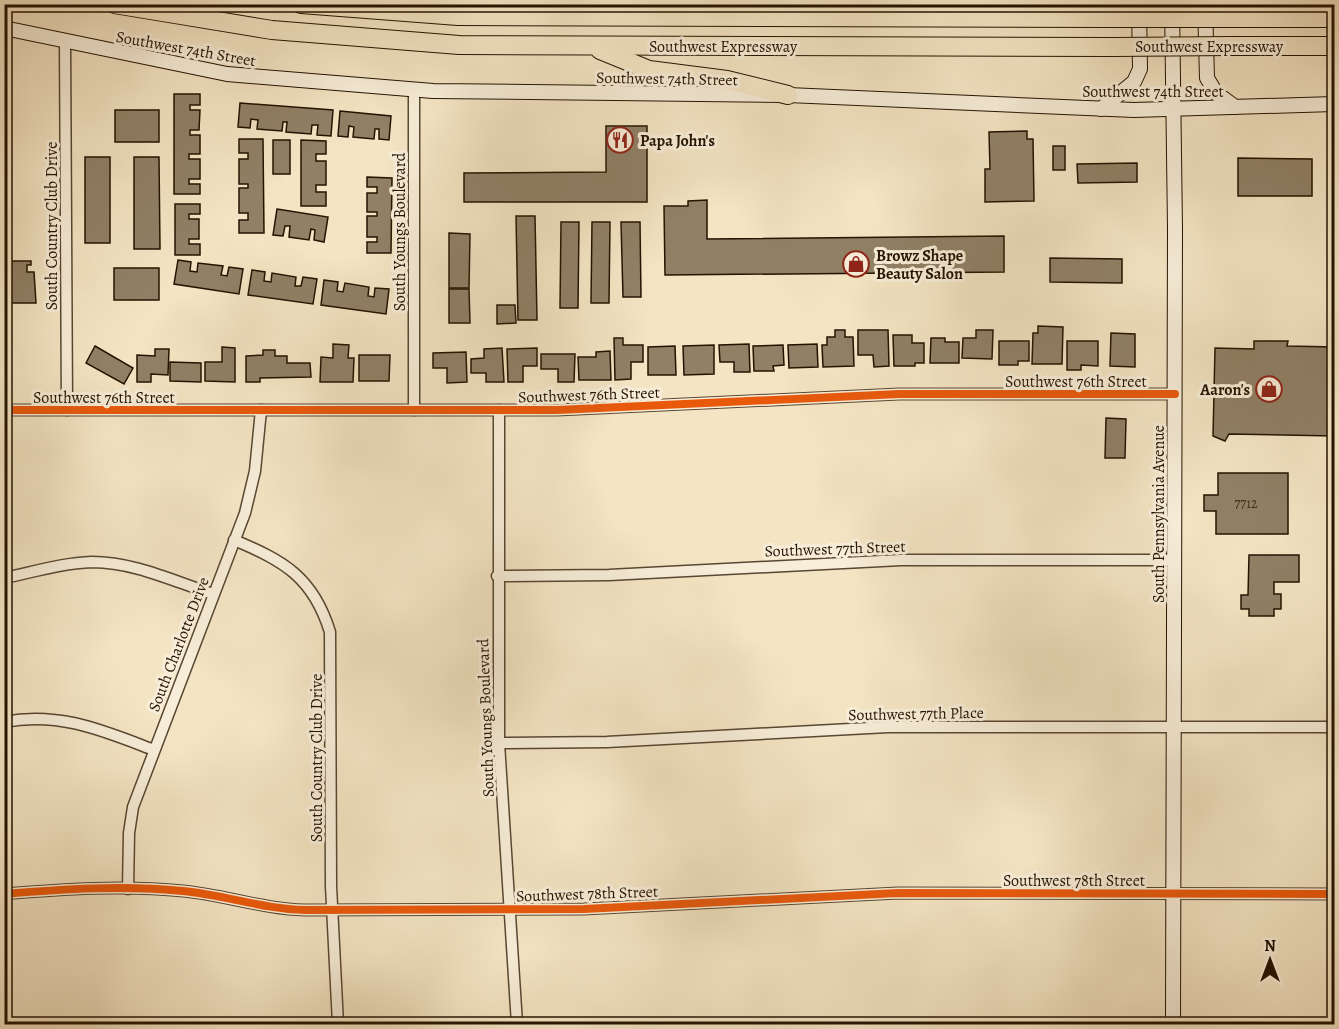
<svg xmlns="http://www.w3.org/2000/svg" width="1339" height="1029" font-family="Alegreya,serif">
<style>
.building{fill:#908066;stroke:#241301;stroke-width:1.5}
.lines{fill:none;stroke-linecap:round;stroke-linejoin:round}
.street-casing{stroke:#584732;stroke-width:13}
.secondary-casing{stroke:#241301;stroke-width:16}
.highway-casing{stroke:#241301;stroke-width:20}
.street{stroke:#f7edd8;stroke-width:10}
.secondary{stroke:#f7edd8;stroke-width:14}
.highway{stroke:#f3e4c3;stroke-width:18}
.highway-bridge-casing{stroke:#241301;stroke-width:20;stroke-linecap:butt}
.highway-bridge{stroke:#f3e4c3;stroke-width:18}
.cycleway-casing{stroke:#f7edd8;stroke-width:11}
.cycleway{stroke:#e8590c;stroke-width:8}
.labels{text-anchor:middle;stroke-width:6;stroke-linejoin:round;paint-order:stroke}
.number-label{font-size:14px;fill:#3f2e1a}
.street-label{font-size:16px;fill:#241301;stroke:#f7edd8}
.poi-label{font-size:16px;font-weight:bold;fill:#241301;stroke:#f7edd8;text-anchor:start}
</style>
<rect width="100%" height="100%" fill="#f3e4c3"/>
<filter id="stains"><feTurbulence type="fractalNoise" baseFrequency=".00333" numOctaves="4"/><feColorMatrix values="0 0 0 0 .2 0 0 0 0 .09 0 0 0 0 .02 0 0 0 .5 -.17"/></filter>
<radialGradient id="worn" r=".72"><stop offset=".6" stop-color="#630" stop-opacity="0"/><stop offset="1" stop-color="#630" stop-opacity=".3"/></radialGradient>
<!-- building -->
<g class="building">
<polygon points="174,94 200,94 200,105 190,105 190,110 200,110 199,130 190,130 190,135 200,135 200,154 189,154 189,159 200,159 200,179 189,179 189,184 200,184 200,194 174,194"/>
<polygon points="240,103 333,110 331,136 317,135 318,125 312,125 311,134 286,132 287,122 283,122 282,131 257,129 258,120 251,119 250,128 238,127"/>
<rect x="115" y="110" width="44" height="32"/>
<polygon points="340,111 391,116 389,140 379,139 379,129 375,129 374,139 353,137 354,127 349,126 348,137 338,136"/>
<polygon points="606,126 647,126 647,202 464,202 464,173 606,172"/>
<polygon points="1027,131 1027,139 1033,139 1034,201 985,202 985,169 990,169 989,132"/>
<polygon points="239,139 263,139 264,233 239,233 239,220 248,220 248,213 239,213 239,188 248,188 248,184 239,184 239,159 248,159 248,153 239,153"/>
<rect x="273" y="140" width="17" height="34"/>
<polygon points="301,140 326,141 326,154 316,154 316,161 326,161 326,185 316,185 316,192 326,192 326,206 301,206"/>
<rect x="1053" y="146" width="12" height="24"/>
<rect x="85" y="157" width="25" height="86"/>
<polygon points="134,157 159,157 160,249 134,249"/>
<polygon points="1238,158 1312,159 1312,196 1238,196"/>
<polygon points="1137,163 1137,182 1078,183 1077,164"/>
<polygon points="367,177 392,178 391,253 367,253 367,242 377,242 377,237 367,237 367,216 377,216 377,212 367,212 367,193 377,193 377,187 367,187"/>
<polygon points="707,200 707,239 1004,236 1004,272 665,275 664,206 688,206 688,201"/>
<polygon points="175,204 200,204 200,214 189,214 189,219 199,219 199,239 189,239 189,244 200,244 200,255 175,255"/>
<polygon points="277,209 328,217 324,242 314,240 315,230 311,229 309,240 289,237 290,226 285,226 283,236 273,235"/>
<polygon points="516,216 535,216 537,320 518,320"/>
<polygon points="561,222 579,222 578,308 560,308"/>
<polygon points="592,222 610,222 609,303 591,303"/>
<polygon points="621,222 640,222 641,297 623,297"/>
<polygon points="449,233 470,234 469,288 449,288"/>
<polygon points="1050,258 1122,259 1122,283 1050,282"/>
<polygon points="178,260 191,262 190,271 197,272 198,263 223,266 221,275 227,276 229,267 243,269 239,294 174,284"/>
<polygon points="4,261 31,261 31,265 27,265 27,272 34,272 36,303 4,303"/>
<rect x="114" y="268" width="45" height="32"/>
<polygon points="252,270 265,272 264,281 271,282 272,273 296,277 295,286 301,286 303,277 317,279 313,304 248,295"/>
<polygon points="324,280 338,282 337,291 343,292 345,283 369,287 368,296 374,297 375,288 389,289 386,314 321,305"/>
<polygon points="449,289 469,289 470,323 449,323"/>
<polygon points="497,305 515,305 516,323 497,324"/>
<polygon points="1038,326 1063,327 1062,364 1032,364 1033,333 1038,333"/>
<polygon points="835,330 845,330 845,337 853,337 854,366 823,367 822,345 827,345 827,337 835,337"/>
<polygon points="858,330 888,330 889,366 874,367 873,355 858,355"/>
<polygon points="976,330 993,330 992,359 962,358 963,338 976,338"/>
<polygon points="1111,333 1135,334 1135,367 1110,366"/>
<polygon points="893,335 912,335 912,343 924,343 924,363 915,363 915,366 894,366"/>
<polygon points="614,338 623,338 623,345 643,345 643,362 631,362 631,379 615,380"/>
<polygon points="931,338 945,338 945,342 959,342 959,363 930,363"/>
<polygon points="999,341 1029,341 1029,361 1018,361 1018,365 999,365"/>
<polygon points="1067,341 1098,341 1098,366 1081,365 1081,370 1067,370"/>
<polygon points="1254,341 1288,341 1287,346 1334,347 1334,436 1229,434 1225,441 1213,436 1215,348 1254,349"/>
<polygon points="333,344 349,345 348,358 354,358 353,382 320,382 321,357 333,358"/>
<polygon points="749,344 750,372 734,372 734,362 720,362 719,345"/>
<polygon points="817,344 818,367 789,368 788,345"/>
<polygon points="714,345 714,374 684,375 683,346"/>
<polygon points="783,345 784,365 773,366 774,371 754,371 753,346"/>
<polygon points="95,346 133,368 124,384 86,363"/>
<polygon points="675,346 676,375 648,375 648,347"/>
<polygon points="222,347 235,348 235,382 205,381 205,362 222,362"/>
<polygon points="502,348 504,382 486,382 486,373 471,373 471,359 484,358 484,349"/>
<polygon points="537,348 537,366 523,366 523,382 508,382 507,349"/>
<polygon points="155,349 169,349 168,375 151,374 151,382 137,382 137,355 155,356"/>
<polygon points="263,350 275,350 275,356 287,356 287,363 310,363 311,377 260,378 260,382 246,382 246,356 263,355"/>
<polygon points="610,351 611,380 579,380 578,357 596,357 596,352"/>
<polygon points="466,352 467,382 447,383 447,368 433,368 433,353"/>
<polygon points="541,354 575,354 574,382 558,382 558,369 541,369"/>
<polygon points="359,355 390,355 389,381 359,381"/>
<polygon points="170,362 201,363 201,382 170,381"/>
<polygon points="1106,418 1126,419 1125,458 1105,458"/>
<polygon points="1218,473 1288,473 1288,534 1216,534 1216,511 1204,511 1204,495 1218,495"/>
<polygon points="1249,555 1299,555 1299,582 1274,582 1274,594 1281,594 1281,609 1274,609 1274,616 1249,616 1249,609 1241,609 1241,595 1248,595"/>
</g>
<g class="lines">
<!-- street casing -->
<g class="street-casing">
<g id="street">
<polyline points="65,42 67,410"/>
<polyline points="4,410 557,410 899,394 1175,394"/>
<polyline points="414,410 414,90"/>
<polyline points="499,410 499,743 517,1024"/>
<path d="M234 540C284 561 313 577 330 632L331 886 338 1024"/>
<polyline points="497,576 609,575 901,560 1175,560"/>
<path d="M4 578C33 572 62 563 92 562 134 562 173 581 213 594"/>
<path d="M4 722C59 711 104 731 154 750"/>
<polyline points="499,743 607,742 888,727 1334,727"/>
<polyline points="128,889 129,833 133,807 245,513 255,471 261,410"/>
<path d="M4 894C63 889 124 885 183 891 225 895 263 909 305 910L584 909 898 893 1334 894"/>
</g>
</g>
<!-- secondary casing -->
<g class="secondary-casing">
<g id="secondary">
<polyline points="1172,4 1175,229 1173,1024"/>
<polyline points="1205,4 1207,78 1216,93 1235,107"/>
<polyline points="4,28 227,74 433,91 788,95 1134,110 1334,104"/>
<polyline points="1101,109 1134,82 1140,69 1139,4"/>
</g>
</g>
<!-- highway casing -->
<g class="highway-casing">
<g id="highway">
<polyline points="114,4 272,30 459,45 1114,47"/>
<polyline points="301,4 458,16 1116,18"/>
<polyline points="1231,18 1334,18"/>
<polyline points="1231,46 1334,46"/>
<polyline points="600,50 649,70 727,80 788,95"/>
</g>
</g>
<!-- street -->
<use href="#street" class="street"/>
<!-- secondary -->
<use href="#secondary" class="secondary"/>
<!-- highway -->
<use href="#highway" class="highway"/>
<!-- highway-bridge casing -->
<g class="highway-bridge-casing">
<g id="highway-bridge">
<polyline points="1116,18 1231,18"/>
<polyline points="1114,47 1231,46"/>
</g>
</g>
<!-- highway-bridge -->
<use href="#highway-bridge" class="highway-bridge"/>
<!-- cycleway casing -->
<g class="cycleway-casing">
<g id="cycleway">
<polyline points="4,410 557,410 899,394 1175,394"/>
<path d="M4 894C63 889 124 885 183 891 225 895 263 909 305 910L584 909 898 893 1334 894"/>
</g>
</g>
<!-- cycleway -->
<use href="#cycleway" class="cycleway"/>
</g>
<!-- icons -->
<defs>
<g id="restaurant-ring" transform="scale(1.35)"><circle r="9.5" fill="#f7edd8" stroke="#8f2418" stroke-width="1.5"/><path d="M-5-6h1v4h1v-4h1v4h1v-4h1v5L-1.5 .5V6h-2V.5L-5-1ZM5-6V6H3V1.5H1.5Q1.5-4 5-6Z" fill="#8f2418"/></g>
<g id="shop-ring" transform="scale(1.35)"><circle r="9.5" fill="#f7edd8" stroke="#8f2418" stroke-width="1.5"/><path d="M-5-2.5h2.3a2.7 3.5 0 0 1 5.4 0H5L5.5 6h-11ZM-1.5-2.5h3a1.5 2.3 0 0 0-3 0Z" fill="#8f2418"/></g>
</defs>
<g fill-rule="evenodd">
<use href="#restaurant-ring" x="620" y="140"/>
<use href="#shop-ring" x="856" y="264"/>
<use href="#shop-ring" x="1269" y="389"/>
</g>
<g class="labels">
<!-- number labels -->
<g class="number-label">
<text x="1246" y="508">7712</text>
</g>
<!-- street labels -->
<g class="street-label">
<text x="723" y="52">Southwest Expressway</text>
<text x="1209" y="52">Southwest Expressway</text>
<text transform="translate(186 48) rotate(10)" y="6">Southwest 74th Street</text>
<text transform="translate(667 78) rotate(1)" y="6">Southwest 74th Street</text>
<text x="1153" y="97">Southwest 74th Street</text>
<text transform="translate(51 226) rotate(-90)" y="6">South Country Club Drive</text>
<text transform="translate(399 232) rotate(-90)" y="6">South Youngs Boulevard</text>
<text x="1076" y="387">Southwest 76th Street</text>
<text transform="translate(589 394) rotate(-2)" y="6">Southwest 76th Street</text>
<text x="104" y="403">Southwest 76th Street</text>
<text transform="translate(1158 514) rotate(-90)" y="6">South Pennsylvania Avenue</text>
<text transform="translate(835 548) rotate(-2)" y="6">Southwest 77th Street</text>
<text transform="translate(178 644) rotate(-69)" y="6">South Charlotte Drive</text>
<text transform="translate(916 713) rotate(-1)" y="6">Southwest 77th Place</text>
<text transform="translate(485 718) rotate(-92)" y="6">South Youngs Boulevard</text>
<text transform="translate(316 758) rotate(-90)" y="6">South Country Club Drive</text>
<text x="1074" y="886">Southwest 78th Street</text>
<text transform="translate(587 893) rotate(-2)" y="6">Southwest 78th Street</text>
</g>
<!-- poi labels -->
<g class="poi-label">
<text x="640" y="146">Papa John's</text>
<text x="876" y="261">Browz Shape<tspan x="876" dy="18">Beauty Salon</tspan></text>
<text x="1250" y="395" text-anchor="end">Aaron's</text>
</g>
</g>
<!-- margin -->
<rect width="1339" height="1029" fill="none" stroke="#f3e4c3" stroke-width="24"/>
<rect x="6" y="6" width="1327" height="1017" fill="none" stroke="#241301" stroke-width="3"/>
<rect x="12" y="12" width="1315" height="1005" fill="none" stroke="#241301" stroke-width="1.5"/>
<!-- north arrow -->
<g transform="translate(1270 960)" stroke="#f7edd8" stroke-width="4.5" paint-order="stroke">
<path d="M0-4.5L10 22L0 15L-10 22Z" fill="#241301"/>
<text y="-9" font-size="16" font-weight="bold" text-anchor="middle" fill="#241301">N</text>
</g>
<rect width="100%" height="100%" filter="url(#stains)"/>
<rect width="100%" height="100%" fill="url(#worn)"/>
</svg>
